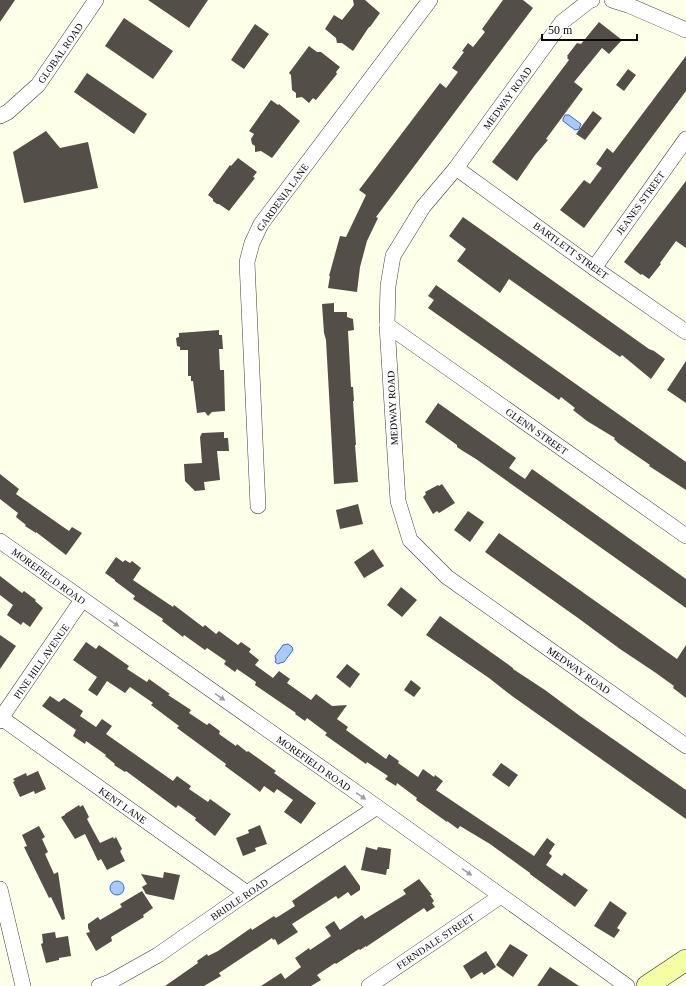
<svg xmlns="http://www.w3.org/2000/svg" width="686" height="986" font-family="Georgia,serif">
<style>
.water{fill:#abc9f8;stroke:#306cd1}
.building{fill:#534e47}
.lines{fill:none;stroke-linecap:round;stroke-linejoin:round}
.minor-casing{stroke:#3d3d3d;stroke-width:16}
.secondary-casing{stroke:#2c2c2c;stroke-width:22}
.minor{stroke:#fff;stroke-width:15}
.secondary{stroke:#f4ffa3;stroke-width:21}
.oneway{fill:#9d9d9d}
.labels{text-anchor:middle;stroke-width:4;stroke-linejoin:round;paint-order:stroke}
.street-label{font-size:10px;fill:#0a0a0a;stroke:#fff}
</style>
<rect width="100%" height="100%" fill="#feffe8"/>
<!-- water -->
<g class="water">
<polygon points="565,115 569,115 581,124 579,129 575,130 563,121 563,119"/>
<polygon points="288,644 292,647 293,650 284,662 280,663 278,664 275,662 276,660 275,656 283,645"/>
<circle cx="117" cy="888" r="7"/>
</g>
<!-- building -->
<g class="building">
<polygon points="0,0 15,0 0,22"/>
<polygon points="148,0 208,0 189,28"/>
<polygon points="353,0 365,0 380,13 370,27 369,27 353,51 342,43 337,43 336,38 325,29 334,15 342,20 354,5"/>
<polygon points="503,0 523,0 533,8 376,217 378,218 367,241 360,267 357,292 328,288 330,276 329,276 340,236 346,237 366,195 359,190 440,83 446,88 458,72 452,68 464,52 462,51 468,43 473,47 485,32 482,29"/>
<polygon points="124,18 173,51 153,79 105,46"/>
<polygon points="599,22 622,40 609,54 602,48 574,82 583,89 546,139 548,140 535,155 517,181 492,162 569,60 567,58 568,57 567,56 577,43 581,44"/>
<polygon points="255,24 269,34 244,69 231,60"/>
<polygon points="309,46 317,52 321,52 340,67 336,72 337,74 316,100 313,98 309,103 302,97 296,98 296,93 292,90 291,75 289,73"/>
<polygon points="686,56 686,91 584,228 560,210 584,180 590,184 602,168 596,164 607,148 613,153"/>
<polygon points="628,69 636,75 624,91 616,85"/>
<polygon points="87,73 147,114 134,134 74,92"/>
<polygon points="271,100 278,105 279,104 300,121 272,158 261,151 255,152 255,146 252,144 251,139 254,134 249,131"/>
<polygon points="593,111 602,118 585,140 576,134"/>
<polygon points="46,131 60,148 88,142 98,188 24,203 13,152"/>
<polygon points="238,158 257,172 253,177 255,178 229,211 219,204 217,204 213,201 213,199 208,195 230,165 231,166"/>
<polygon points="686,181 686,248 676,241 660,263 661,264 649,279 642,274 641,275 624,262"/>
<polygon points="463,217 649,349 654,351 665,359 651,379 622,355 620,357 509,279 500,293 457,261 466,249 449,236"/>
<polygon points="436,285 686,462 686,490 649,466 650,465 618,443 614,439 615,438 587,421 573,410 575,408 561,397 559,400 428,308 434,300 428,296"/>
<polygon points="334,303 334,312 347,312 347,317 353,319 354,330 348,331 351,387 353,387 354,401 353,401 356,445 355,445 358,482 334,484 326,340 324,333 322,304"/>
<polygon points="219,330 219,335 222,335 223,349 219,349 220,370 224,370 225,411 212,412 208,416 205,412 197,413 193,381 191,381 191,376 188,376 188,350 180,350 180,347 177,346 176,338 179,337 179,333"/>
<polygon points="686,361 686,403 667,390"/>
<polygon points="438,403 516,458 509,468 525,479 532,469 686,579 686,608 476,459 463,451 457,447 457,445 425,422"/>
<polygon points="224,432 224,438 228,438 229,451 217,451 220,480 204,482 205,490 195,491 185,481 184,464 202,463 200,437 202,433"/>
<polygon points="0,474 19,489 16,494 69,531 72,527 82,533 66,555 36,532 36,533 25,526 26,525 16,517 18,513 0,499"/>
<polygon points="442,484 455,503 439,513 437,511 433,514 423,497 426,494 425,492 438,485 439,486"/>
<polygon points="358,504 363,524 340,529 336,510"/>
<polygon points="468,511 484,522 470,542 454,530"/>
<polygon points="499,533 677,659 686,645 686,698 673,688 674,686 656,673 620,649 578,618 485,552"/>
<polygon points="373,549 384,566 364,578 354,562"/>
<polygon points="116,557 123,562 125,560 130,563 132,561 141,568 133,580 173,607 174,605 203,627 205,625 216,634 219,631 238,645 241,642 251,649 249,652 259,660 255,665 273,678 279,671 290,679 287,683 311,700 316,694 332,706 347,705 337,719 348,727 346,730 386,759 389,754 399,761 398,763 418,777 423,769 434,777 435,775 443,781 436,790 534,856 547,838 555,844 549,853 552,856 546,865 562,876 564,873 588,890 575,907 530,874 530,873 490,844 460,826 458,829 447,821 447,822 416,800 417,798 397,783 396,786 385,779 388,776 367,762 366,764 325,735 327,733 307,718 305,721 295,714 296,713 255,685 256,682 237,669 235,672 224,664 226,661 207,648 205,650 184,635 183,637 162,621 163,619 133,599 135,596 115,581 115,580 105,573"/>
<polygon points="0,576 22,593 24,591 36,600 35,601 43,608 30,627 23,622 21,625 7,615 13,605 0,595"/>
<polygon points="401,587 417,600 402,617 387,605"/>
<polygon points="440,616 513,668 513,669 545,690 580,716 686,790 686,819 512,696 489,678 426,635"/>
<polygon points="0,635 16,646 0,669"/>
<polygon points="86,642 96,649 99,645 129,666 127,669 147,682 149,679 170,694 168,695 191,710 189,713 207,725 209,723 220,731 219,734 236,746 237,744 247,752 248,751 276,771 274,773 316,803 301,824 284,812 293,800 277,789 274,793 264,786 260,792 251,785 225,766 226,764 177,728 179,726 151,705 153,703 130,687 125,693 107,681 97,696 88,690 97,677 73,660"/>
<polygon points="347,664 360,674 350,688 336,677"/>
<polygon points="411,680 421,688 414,697 404,690"/>
<polygon points="50,696 59,702 64,698 83,711 80,716 96,727 102,719 112,726 106,734 173,781 177,776 191,786 189,789 208,802 210,799 231,814 215,836 195,820 196,818 178,805 176,808 126,771 125,772 114,765 115,764 105,756 106,755 86,741 85,744 73,736 76,730 42,706"/>
<polygon points="501,763 518,775 509,787 492,775"/>
<polygon points="38,771 46,789 35,794 34,791 20,797 13,782 15,781 13,779 26,773 27,776"/>
<polygon points="79,805 80,807 83,805 89,817 87,819 100,843 113,837 114,839 116,837 122,849 120,851 125,861 107,870 101,859 98,861 85,834 75,839 61,817 65,815 65,814"/>
<polygon points="260,825 267,844 255,848 256,851 243,856 236,838 249,833 248,830"/>
<polygon points="39,826 45,837 42,839 48,852 45,854 54,874 58,872 65,919 62,920 51,897 49,898 24,847 27,846 22,835"/>
<polygon points="366,847 377,850 378,847 391,849 389,869 387,869 386,875 361,870"/>
<polygon points="345,865 360,886 360,890 351,896 348,892 338,899 336,896 292,924 298,932 278,945 275,939 273,940 272,938 219,973 221,976 204,986 165,986 198,963 197,961 207,954 208,956 218,951 251,928 252,930 274,916 276,918 295,906 292,901"/>
<polygon points="164,872 180,875 174,900 146,894 142,887 147,884 141,874 163,878"/>
<polygon points="419,879 432,895 430,895 434,901 432,903 435,907 427,912 424,908 366,947 366,946 360,950 359,949 336,964 335,963 317,975 321,980 311,986 261,986 281,973 285,979 301,967 295,958 309,948 310,950 331,936 325,927 334,921 340,930 362,915 365,919 406,894 403,890"/>
<polygon points="142,891 153,908 143,915 144,917 111,937 112,941 96,951 86,933 90,932 88,928 88,924 98,917 100,920 122,907 120,904"/>
<polygon points="610,901 627,913 617,928 620,930 614,938 594,926"/>
<polygon points="55,932 56,938 68,936 71,956 59,958 59,960 46,963 41,944 43,943 42,934"/>
<polygon points="510,944 528,955 513,977 496,965"/>
<polygon points="486,951 496,967 484,975 482,972 471,979 463,966"/>
<polygon points="550,967 579,986 537,986"/>
</g>
<g class="lines">
<!-- minor casing -->
<g class="minor-casing">
<g id="minor">
<polyline points="592,0 589,1 562,22 456,168 423,207 393,256 388,286 387,325 398,501 410,540 447,577 686,746"/>
<polyline points="612,0 628,5 686,30"/>
<polyline points="0,116 8,112 38,85 96,0"/>
<polyline points="456,168 594,268 686,332"/>
<polyline points="594,268 686,139"/>
<polyline points="387,325 686,536"/>
<polyline points="258,506 247,262 252,243 261,224 430,0"/>
<polyline points="0,541 377,807 627,986"/>
<polyline points="0,717 247,893"/>
<polyline points="0,721 1,718 82,600"/>
<polyline points="0,889 23,986"/>
<polyline points="99,986 110,982 158,955 247,893 377,807"/>
<polyline points="369,986 501,896"/>
</g>
</g>
<!-- secondary casing -->
<g class="secondary-casing">
<polyline id="secondary" points="647,986 686,960"/>
</g>
<!-- minor -->
<use href="#minor" class="minor"/>
<!-- secondary -->
<use href="#secondary" class="secondary"/>
</g>
<!-- one-way arrows -->
<defs><path id="oneway-solid" d="M-6-.8H1V-3.2L6.5 0L1 3.2V.8H-6Z"/></defs>
<g class="oneway">
<use href="#oneway-solid" transform="translate(114 623) rotate(35)"/>
<use href="#oneway-solid" transform="translate(220 697) rotate(35)"/>
<use href="#oneway-solid" transform="translate(361 796) rotate(35)"/>
<use href="#oneway-solid" transform="translate(467 872) rotate(35)"/>
</g>
<g class="labels">
<!-- street labels -->
<g class="street-label">
<text transform="translate(60 53) rotate(-55)" y="4">GLOBAL ROAD</text>
<text transform="translate(507 98) rotate(-54)" y="4">MEDWAY ROAD</text>
<text transform="translate(282 197) rotate(-54)" y="4">GARDENIA LANE</text>
<text transform="translate(640 203) rotate(-54)" y="4">JEANES STREET</text>
<text transform="translate(571 250) rotate(36)" y="4">BARTLETT STREET</text>
<text transform="translate(392 408) rotate(-93)" y="4">MEDWAY ROAD</text>
<text transform="translate(537 431) rotate(35)" y="4">GLENN STREET</text>
<text transform="translate(49 576) rotate(36)" y="4">MOREFIELD ROAD</text>
<text transform="translate(41 661) rotate(-55)" y="4">PINE HILL AVENUE</text>
<text transform="translate(579 670) rotate(35)" y="4">MEDWAY ROAD</text>
<text transform="translate(314 763) rotate(35)" y="4">MOREFIELD ROAD</text>
<text transform="translate(123 805) rotate(35)" y="4">KENT LANE</text>
<text transform="translate(239 899) rotate(-34)" y="4">BRIDLE ROAD</text>
<text transform="translate(435 941) rotate(-34)" y="4">FERNDALE STREET</text>
</g>
</g>
<!-- scale -->
<path d="M542 34v6h95v-6" fill="none" stroke="#0a0a0a" stroke-width="2"/>
<text x="548" y="34" font-size="12" fill="#0a0a0a" stroke="#ffffff" stroke-width="3" paint-order="stroke">50 m</text>
</svg>
